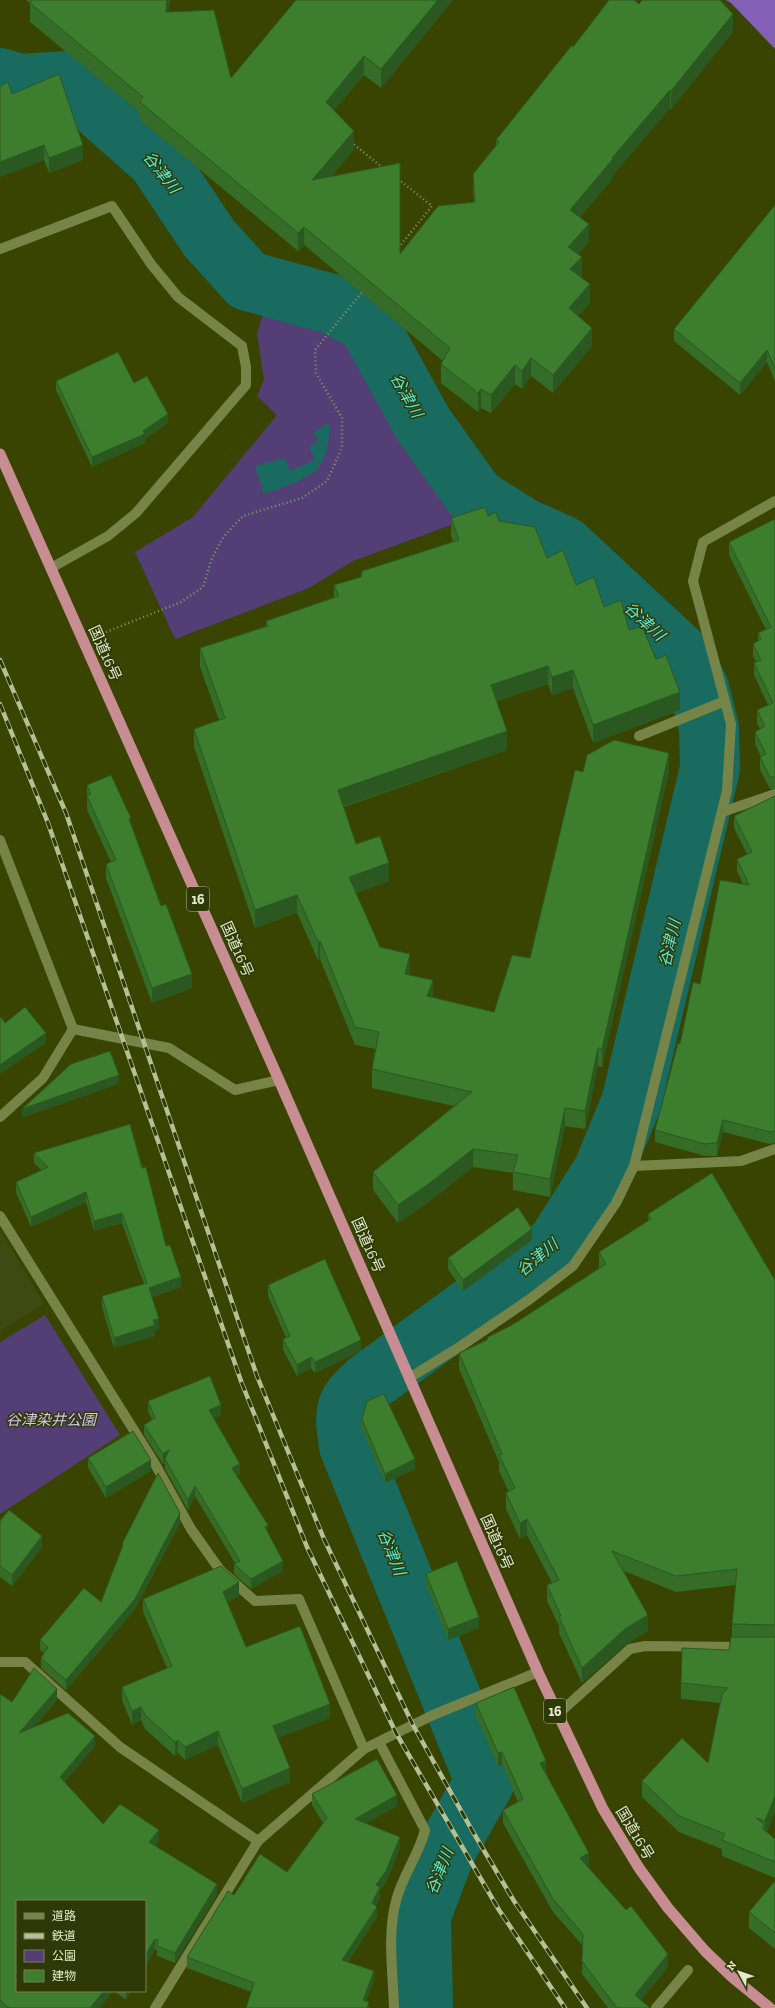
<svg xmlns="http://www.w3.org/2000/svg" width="775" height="2008" font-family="'Zilla Slab','Noto Sans JP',serif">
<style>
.built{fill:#3e4a12}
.green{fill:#533f75}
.forest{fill:#8160b5}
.water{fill:#186b5e}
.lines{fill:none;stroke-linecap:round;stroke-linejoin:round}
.river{stroke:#186b5e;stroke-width:60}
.path{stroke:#8c9664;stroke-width:2.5;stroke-dasharray:1 3;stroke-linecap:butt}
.service{stroke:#768547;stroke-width:10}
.minor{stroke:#768547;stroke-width:10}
.tertiary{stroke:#768547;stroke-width:10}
.trunk{stroke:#c78d93;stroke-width:11}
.rail-casing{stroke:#b6c096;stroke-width:4.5}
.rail{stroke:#2f3907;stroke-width:3;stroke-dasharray:9;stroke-linecap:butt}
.wall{fill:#346c28}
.shaded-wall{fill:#2a5820}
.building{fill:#3c7d2e;stroke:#2a5820}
.labels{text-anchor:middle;stroke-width:3;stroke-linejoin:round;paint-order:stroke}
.shield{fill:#2f3907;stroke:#acb58f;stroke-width:1}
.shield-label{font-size:14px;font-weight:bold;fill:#e1eac9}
.street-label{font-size:15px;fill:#e1eac9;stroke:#2f3907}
.park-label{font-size:15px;font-style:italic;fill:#d4c5f2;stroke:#2f3907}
.water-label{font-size:16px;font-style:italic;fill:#5aebd3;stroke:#2f3907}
</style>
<rect width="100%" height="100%" fill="#384400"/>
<!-- built -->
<polygon class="built" points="0,1230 44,1304 0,1331"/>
<!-- green -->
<g class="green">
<polygon points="267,303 285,306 359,329 415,433 473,517 353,561 309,588 175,639 135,552 193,517 277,415 257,396 264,380 257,333"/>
<polygon points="45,1315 120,1435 0,1514 0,1342"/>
</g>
<!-- forest -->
<polygon class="forest" points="726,0 775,0 775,49 731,3"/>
<!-- water -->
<path class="water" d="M329 423C331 475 307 478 264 494L255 466 285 458 290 471 315 460 309 446 318 442 314 432Z"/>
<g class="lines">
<!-- river -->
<path class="river" d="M0 78 21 84 68 81 157 160 209 238 248 281 332 304 367 322 423 424 476 498 522 527 564 546 681 655 699 688 709 728 710 768 631 1103 603 1171 556 1245 369 1382C342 1406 344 1411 349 1446L485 1781 445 1852 421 1916 423 2008"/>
<!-- path -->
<g class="path">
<polyline points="351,142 383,168"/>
<polyline points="398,179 432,206 399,247"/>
<polyline points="106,632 181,602 203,587 212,558 224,536 243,516 302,498 327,481 342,448 342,418 316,373 315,350 363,291"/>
</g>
<!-- service -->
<g class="service">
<polyline points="0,249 112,206 151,264 178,297 242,346 246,367 246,385 136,513 108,536 51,568"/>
<polyline points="639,736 725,701"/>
<polyline points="656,2008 688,1970"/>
</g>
<!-- minor -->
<g class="minor">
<polyline points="722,812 775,794"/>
<polyline points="0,1117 43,1078 73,1029 169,1048 235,1090 279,1080"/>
<polyline points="634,1166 741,1161 775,1149"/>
<polyline points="0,1216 155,1464 191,1529 220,1570 255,1601 299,1599 364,1749"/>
<polyline points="409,1378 461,1346 530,1299 573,1266 616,1203 634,1166 727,791 731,724 693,581 703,542 775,501"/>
<polyline points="0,1662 25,1662 120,1747 258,1841"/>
<polyline points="557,1715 630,1649 645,1646 743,1647"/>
<path d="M379 1742 425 1830C419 1855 402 1876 396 1901 387 1935 393 1973 394 2008"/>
<polyline points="155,2008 258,1841 364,1749 433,1715 538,1672"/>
</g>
<!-- tertiary -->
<polyline class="tertiary" points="0,840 73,1029"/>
<!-- trunk -->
<polyline class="trunk" points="0,454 279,1080 538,1672 603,1809 639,1868 668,1908 705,1951 732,1977 770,2008"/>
<!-- rail casing -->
<g class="rail-casing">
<g id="rail">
<polyline points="0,660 66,813 257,1376 324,1539 413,1725 473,1832 514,1901 587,2008"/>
<polyline points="0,704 48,823 241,1381 307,1547 396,1733 499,1910 565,2008"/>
</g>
</g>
<!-- rail -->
<use href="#rail" class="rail"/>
</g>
<!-- wall -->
<g class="wall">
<polygon points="26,0 170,0 168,12 231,78 296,0 453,0 381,88 364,75 334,110 354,149 331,177 400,254 474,202 473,192 473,174 496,146 496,140 573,47 639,4 721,0 721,2 733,32 671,109 670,108 613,175 613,178 580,217 589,242 578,254 582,276 580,277 590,303 578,316 592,346 553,393 531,376 522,389 515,384 491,413 481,408 478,412 441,383 441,364 443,361 304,245 298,251 140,120 140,113 30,22 30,3"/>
<polygon points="0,86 12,94 83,160 49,173 44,160 0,177"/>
<polygon points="775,205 775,382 767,362 740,395 674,341 674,329"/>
<polygon points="56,381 134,383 168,423 145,439 145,443 92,467 56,390"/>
<polygon points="488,516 499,521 547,558 576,585 604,607 629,630 656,659 680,710 593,743 573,688 552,695 548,684 497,701 507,750 344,807 356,844 389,881 356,893 380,947 410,973 409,975 433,998 494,1012 530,958 583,772 669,771 602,1067 598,1066 585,1129 565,1126 550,1197 513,1190 513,1173 473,1167 430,1201 398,1223 373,1190 373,1172 454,1106 372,1088 372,1069 375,1049 355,1045 320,959 318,960 297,913 255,928 194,747 194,729 219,720 200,667 200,648 266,626 266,621 334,597 334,585 361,577 453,542 451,536 451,518"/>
<polygon points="775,519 775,789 770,789 760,770 760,757 761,757 755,744 755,732 760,729 757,723 757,710 768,705 754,675 754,663 756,662 753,656 753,644 758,641 758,633 766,630 729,555 729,542"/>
<polygon points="87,785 131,824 192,988 152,1003 106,878 106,864 111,862 87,810"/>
<polygon points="775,796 775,1143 770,1144 723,1132 717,1156 705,1156 655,1142 655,1130 680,1044 700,984 743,884 737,871 737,859 747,854 734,828 734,816"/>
<polygon points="130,1124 166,1246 181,1287 152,1297 159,1329 155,1330 155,1336 114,1348 102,1307 102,1296 144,1284 122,1223 94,1231 86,1202 31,1227 16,1192 16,1182 41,1170 34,1163 34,1153"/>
<polygon points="648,1214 775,1280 775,1812 767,1832 775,1839 775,1878 722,1856 722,1849 679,1832 642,1797 642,1781 708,1763 720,1703 681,1699 681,1683 729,1650 732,1637 732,1624 736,1585 676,1592 624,1571 648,1631 625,1645 582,1683 559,1633 559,1626 547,1601 547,1585 552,1583 527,1535 520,1539 506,1509 506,1493 509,1492 499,1471 499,1462 459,1369 459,1353 487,1340 512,1325 599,1268 599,1252 648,1221"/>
<polygon points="532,1240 463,1291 448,1269 448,1258"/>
<polygon points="268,1285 361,1351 315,1373 311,1368 297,1376 283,1350 283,1339 286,1338 268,1296"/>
<polygon points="148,1401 221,1415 214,1418 240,1474 237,1476 268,1533 283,1571 251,1589 234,1574 234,1564 235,1563 195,1496 188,1510 165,1469 165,1463 163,1464 144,1435 144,1425 152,1420 148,1411"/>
<polygon points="362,1419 415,1469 385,1483 362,1429"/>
<polygon points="88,1458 151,1471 106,1498 88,1468"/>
<polygon points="0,1521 42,1547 12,1586 0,1577"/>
<polygon points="180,1523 135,1609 66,1690 41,1668 41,1658 44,1653 40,1650 40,1640 101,1602 122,1550 122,1544"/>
<polygon points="426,1574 479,1628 448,1640 426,1585"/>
<polygon points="239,1596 227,1603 246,1647 330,1718 277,1738 290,1782 242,1803 218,1745 185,1760 178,1753 175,1756 145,1729 141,1720 132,1725 122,1700 122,1687 167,1668 143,1612 143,1599"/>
<polygon points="0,1694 12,1702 57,1700 34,1727 95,1746 64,1782 103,1824 159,1841 155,1845 217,1895 175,1963 157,1956 157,1950 155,1949 145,1967 145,1901 17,1901 113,1991 99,2008 0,2008"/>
<polygon points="476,1703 546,1773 589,1865 587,1867 668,1967 641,2000 650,2008 608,2008 582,1974 583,1946 553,1912 503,1823 503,1810 518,1802 502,1765 498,1766 476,1716"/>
<polygon points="312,1794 397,1806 366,1823 400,1848 386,1882 380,1890 380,1898 375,1906 377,1917 348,1962 374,1981 366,2001 369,2008 251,1992 187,1968 187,1957 234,1895 287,1872 323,1823 312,1805"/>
<polygon points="775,1881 775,1949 749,1928 749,1912"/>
<polygon points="114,1991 131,1991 126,2000"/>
</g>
<!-- shaded-wall -->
<g class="shaded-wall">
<polygon points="167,0 170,0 166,30 166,12"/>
<polygon points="438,0 453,0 381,88 381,69"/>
<polygon points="733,14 733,32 671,109 671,91"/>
<polygon points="364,56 364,75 326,120 326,102"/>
<polygon points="670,90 670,108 613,175 613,178 570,228 570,210 612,158"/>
<polygon points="354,131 354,149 312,199 312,180"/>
<polygon points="44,145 44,160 0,177 0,162"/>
<polygon points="83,145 83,160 49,173 49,158"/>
<polygon points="589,224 589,242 568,265 568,247"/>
<polygon points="304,227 304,245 298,251 298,233"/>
<polygon points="582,257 582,276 570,288 570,269"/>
<polygon points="590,284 590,303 569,326 569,308"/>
<polygon points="592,328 592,346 553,393 553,375"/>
<polygon points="767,350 767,362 740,395 740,383"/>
<polygon points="531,358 531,376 522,389 522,371"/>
<polygon points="515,365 515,384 491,413 491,395"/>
<polygon points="481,389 481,408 478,412 478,393"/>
<polygon points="168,414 168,423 145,439 145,443 92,467 92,457 143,431"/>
<polygon points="548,666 548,684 491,703 491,685"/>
<polygon points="573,670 573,688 552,695 552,677"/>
<polygon points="680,692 680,710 593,743 593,725"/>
<polygon points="507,731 507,750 338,808 338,790"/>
<polygon points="669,753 669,771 602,1067 602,1049"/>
<polygon points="389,863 389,881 349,895 349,877"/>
<polygon points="297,895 297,913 255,928 255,910"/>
<polygon points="320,941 320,959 318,960 318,942"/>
<polygon points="410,954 410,973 405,992 405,974"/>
<polygon points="192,974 192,988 152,1003 152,988"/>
<polygon points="433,980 433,998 427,996"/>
<polygon points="46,1033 46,1043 0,1074 0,1065"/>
<polygon points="598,1048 598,1066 585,1129 585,1111"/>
<polygon points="119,1075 119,1084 22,1118 22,1109"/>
<polygon points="565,1108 565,1126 550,1197 550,1179"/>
<polygon points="723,1120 723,1132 717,1156 717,1143"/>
<polygon points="473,1149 473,1167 430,1201 398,1223 398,1205"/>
<polygon points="86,1192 86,1202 31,1227 31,1217"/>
<polygon points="122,1213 122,1223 94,1231 94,1221"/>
<polygon points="532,1229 532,1240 463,1291 463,1280"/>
<polygon points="181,1277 181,1287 149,1298 149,1288"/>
<polygon points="159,1319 159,1329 155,1330 155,1336 114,1348 114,1338 153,1320"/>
<polygon points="361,1340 361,1351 315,1373 315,1362"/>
<polygon points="311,1357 311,1368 297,1376 297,1365"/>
<polygon points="221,1405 221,1415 209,1420 209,1410"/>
<polygon points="169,1450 165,1459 165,1463 163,1464 163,1454"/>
<polygon points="415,1459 415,1469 385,1483 385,1474"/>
<polygon points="151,1460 151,1471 106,1498 106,1487"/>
<polygon points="240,1464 240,1474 232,1478 232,1468"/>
<polygon points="195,1486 195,1496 188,1510 188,1500"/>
<polygon points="180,1513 180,1523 135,1609 66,1690 66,1680"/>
<polygon points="527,1519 527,1535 520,1539 520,1523"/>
<polygon points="268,1525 268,1535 265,1527"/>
<polygon points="42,1536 42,1547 12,1586 12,1575"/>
<polygon points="283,1561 283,1571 251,1589 251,1579"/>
<polygon points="239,1582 239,1596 223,1605 223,1592"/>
<polygon points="648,1615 648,1631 625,1645 582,1683 582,1668 625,1629"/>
<polygon points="479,1617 479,1628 448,1640 448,1629"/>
<polygon points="57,1689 57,1700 19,1744 19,1733"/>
<polygon points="330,1704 330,1718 273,1740 273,1726"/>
<polygon points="141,1707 141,1720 132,1725 132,1711"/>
<polygon points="218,1731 218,1745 185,1760 185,1747"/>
<polygon points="95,1736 95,1746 60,1788 60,1777"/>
<polygon points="178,1740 178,1753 175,1756 175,1742"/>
<polygon points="502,1752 502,1765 498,1766 498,1753"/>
<polygon points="546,1761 546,1774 540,1763"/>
<polygon points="290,1768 290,1782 242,1803 242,1789"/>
<polygon points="397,1795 397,1806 355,1829 355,1819"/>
<polygon points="775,1796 775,1812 765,1837 765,1821"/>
<polygon points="159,1830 159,1841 149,1852 149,1842"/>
<polygon points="400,1837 400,1848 386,1882 380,1890 380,1898 372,1914 372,1903 376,1885"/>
<polygon points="589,1853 589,1865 580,1871 580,1858"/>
<polygon points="217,1884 217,1895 175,1963 175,1953"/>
<polygon points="377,1907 377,1917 342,1971 342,1960"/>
<polygon points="155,1939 155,1949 145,1967 145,1956"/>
<polygon points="668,1954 668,1967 635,2008 635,1995"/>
<polygon points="374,1971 374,1981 364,2008 363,2000"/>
<polygon points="104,1991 113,1991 99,2008 90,2008"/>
<polygon points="126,1991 131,1991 126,2000"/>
</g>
<!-- building -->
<g class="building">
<polygon points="32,0 167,0 166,12 214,10 231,78 296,0 438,0 381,69 364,56 326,102 354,131 312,180 400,163 400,254 438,206 475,202 473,174 499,142 496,140 572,45 573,47 609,0 634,0 639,4 642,0 720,0 733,14 671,91 670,90 612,158 613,159 570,210 589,224 568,247 582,257 570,269 590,284 569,308 592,328 553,375 531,358 522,371 515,365 491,395 481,389 478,393 441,364 450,348 304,227 298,233 140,102 143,97 30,3"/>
<polygon points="59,74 83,145 49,158 44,145 0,162 0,86 8,82 12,94"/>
<polygon points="775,205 775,369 767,350 740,383 674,329"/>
<polygon points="118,352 134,383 147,376 168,414 143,431 145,434 92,457 56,381"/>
<polygon points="485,507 488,516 496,512 499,521 535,527 547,558 563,550 576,585 594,577 604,607 621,600 629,630 642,626 656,659 666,655 680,692 593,725 573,670 552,677 548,666 491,685 507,731 338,790 356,844 380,836 389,863 349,877 380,947 410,954 405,974 433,980 427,996 494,1012 512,955 530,958 575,770 583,772 587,755 614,740 669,753 602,1049 598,1048 585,1111 565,1108 550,1179 513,1172 518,1155 473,1149 430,1183 398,1205 373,1172 472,1092 372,1069 379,1032 355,1027 320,941 318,942 297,895 255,910 194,729 225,718 200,648 268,626 266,621 339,596 334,585 361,577 362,571 459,540 451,518"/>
<polygon points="775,519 775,777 770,777 760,757 766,754 755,732 765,726 757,710 773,703 754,663 761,660 753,644 761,639 758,633 771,627 729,542"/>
<polygon points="111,775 131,818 129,819 161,906 166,904 192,974 152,988 106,864 116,860 87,796 91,794 87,785"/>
<polygon points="775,796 775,1131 770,1132 723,1120 717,1143 705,1144 655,1130 678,1043 680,1044 693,982 700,984 720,880 749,885 737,859 752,852 734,816"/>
<polygon points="25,1007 46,1033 0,1065 0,1018 1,1017 5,1023"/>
<polygon points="110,1051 119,1075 22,1109 71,1064"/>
<polygon points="130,1124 142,1168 146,1167 166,1246 170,1245 181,1277 149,1288 159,1319 153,1320 155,1325 114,1338 102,1296 147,1283 122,1213 94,1221 86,1192 31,1217 16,1182 48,1167 34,1153"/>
<polygon points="712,1173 775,1280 775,1625 732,1624 737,1569 676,1576 612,1551 648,1615 625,1629 582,1668 559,1617 561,1616 547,1585 559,1580 527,1519 520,1523 506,1493 515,1488 499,1455 502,1454 459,1353 487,1340 488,1337 512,1325 606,1264 599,1252 651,1219 648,1214"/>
<polygon points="518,1207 532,1229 463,1280 448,1258"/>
<polygon points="325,1259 361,1340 315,1362 311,1357 297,1365 283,1339 290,1336 268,1285"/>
<polygon points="210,1376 221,1405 209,1410 240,1464 232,1468 268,1525 265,1527 283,1561 251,1579 234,1564 240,1561 195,1486 188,1500 165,1459 169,1450 163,1454 144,1425 155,1418 148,1401"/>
<polygon points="384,1394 415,1459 385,1474 362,1419 367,1401"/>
<polygon points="133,1431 151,1460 106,1487 88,1458"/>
<polygon points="158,1473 180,1513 135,1599 66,1680 41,1658 48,1647 40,1640 84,1588 101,1602 123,1545 122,1544"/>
<polygon points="9,1510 42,1536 12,1575 0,1566 0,1521"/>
<polygon points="457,1561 479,1617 448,1629 426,1574"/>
<polygon points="221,1566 239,1582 223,1592 246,1647 300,1626 330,1704 273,1726 290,1768 242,1789 218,1731 185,1747 178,1740 175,1742 145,1715 141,1707 132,1711 122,1687 172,1666 143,1599"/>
<polygon points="731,1637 775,1637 775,1796 765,1821 756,1818 764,1824 762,1828 775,1839 775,1862 722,1840 725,1834 679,1816 642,1781 682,1738 708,1763 722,1694 728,1688 681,1683 682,1648 729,1650"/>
<polygon points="34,1668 57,1689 19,1733 68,1713 95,1736 60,1777 103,1824 120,1804 159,1830 149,1842 217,1884 175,1953 157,1946 158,1940 155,1939 145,1956 145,1901 17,1901 17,1991 104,1991 90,2008 9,2008 0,2000 0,1694 12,1702"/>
<polygon points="514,1687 546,1761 540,1763 589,1853 580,1858 626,1910 631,1906 668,1954 635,1995 650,2008 617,2008 582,1961 583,1934 553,1899 503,1810 523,1799 502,1752 498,1753 476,1703"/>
<polygon points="377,1759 397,1795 355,1819 400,1837 386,1871 376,1885 380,1887 372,1903 377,1907 342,1960 374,1971 363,2000 369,2002 367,2008 246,2008 254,1983 187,1957 228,1891 234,1895 260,1854 287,1872 327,1818 312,1794"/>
<polygon points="775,1881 775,1933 749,1912"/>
</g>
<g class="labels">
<!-- shield labels -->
<g class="shield">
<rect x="187" y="887" width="22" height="24" rx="3"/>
<rect x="544" y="1699" width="22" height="24" rx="3"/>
</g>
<g class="shield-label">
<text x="198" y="904">16</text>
<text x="555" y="1716">16</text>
</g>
<!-- street labels -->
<g class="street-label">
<text transform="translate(105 653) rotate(66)" y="5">国道16号</text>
<text transform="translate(237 949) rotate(66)" y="5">国道16号</text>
<text transform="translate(368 1245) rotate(66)" y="5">国道16号</text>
<text transform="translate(497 1542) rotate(66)" y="5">国道16号</text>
<text transform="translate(635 1833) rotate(59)" y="5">国道16号</text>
</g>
<!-- park labels -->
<g class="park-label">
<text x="51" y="1425">谷津染井公園</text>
</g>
<!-- water labels -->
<g class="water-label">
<text transform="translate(162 172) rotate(52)" y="6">谷津川</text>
<text transform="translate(407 395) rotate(61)" y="6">谷津川</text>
<text transform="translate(645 621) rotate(43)" y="6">谷津川</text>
<text transform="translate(669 943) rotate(-77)" y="6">谷津川</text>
<text transform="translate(537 1257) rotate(-40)" y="6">谷津川</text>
<text transform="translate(392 1552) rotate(68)" y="6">谷津川</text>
<text transform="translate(439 1871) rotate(-68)" y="6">谷津川</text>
</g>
</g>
<!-- legend -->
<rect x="16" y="1900" width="130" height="92" fill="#2f3907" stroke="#768055"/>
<rect x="24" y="1913" width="20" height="6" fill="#768547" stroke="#768055"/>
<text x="52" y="1920" font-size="12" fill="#e1eac9">道路</text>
<rect x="24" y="1933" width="20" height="6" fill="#b6c096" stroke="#768055"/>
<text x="52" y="1940" font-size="12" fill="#e1eac9">鉄道</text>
<rect x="24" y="1950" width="20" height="12" fill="#533f75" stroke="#768055"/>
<text x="52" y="1960" font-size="12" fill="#e1eac9">公園</text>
<rect x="24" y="1970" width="20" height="12" fill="#3c7d2e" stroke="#768055"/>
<text x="52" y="1980" font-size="12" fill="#e1eac9">建物</text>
<!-- north arrow -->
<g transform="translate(739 1972) rotate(310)" stroke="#2f3907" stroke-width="3" paint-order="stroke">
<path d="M0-3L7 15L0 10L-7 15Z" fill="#e1eac9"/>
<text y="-6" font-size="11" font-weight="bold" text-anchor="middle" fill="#e1eac9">N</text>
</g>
</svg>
